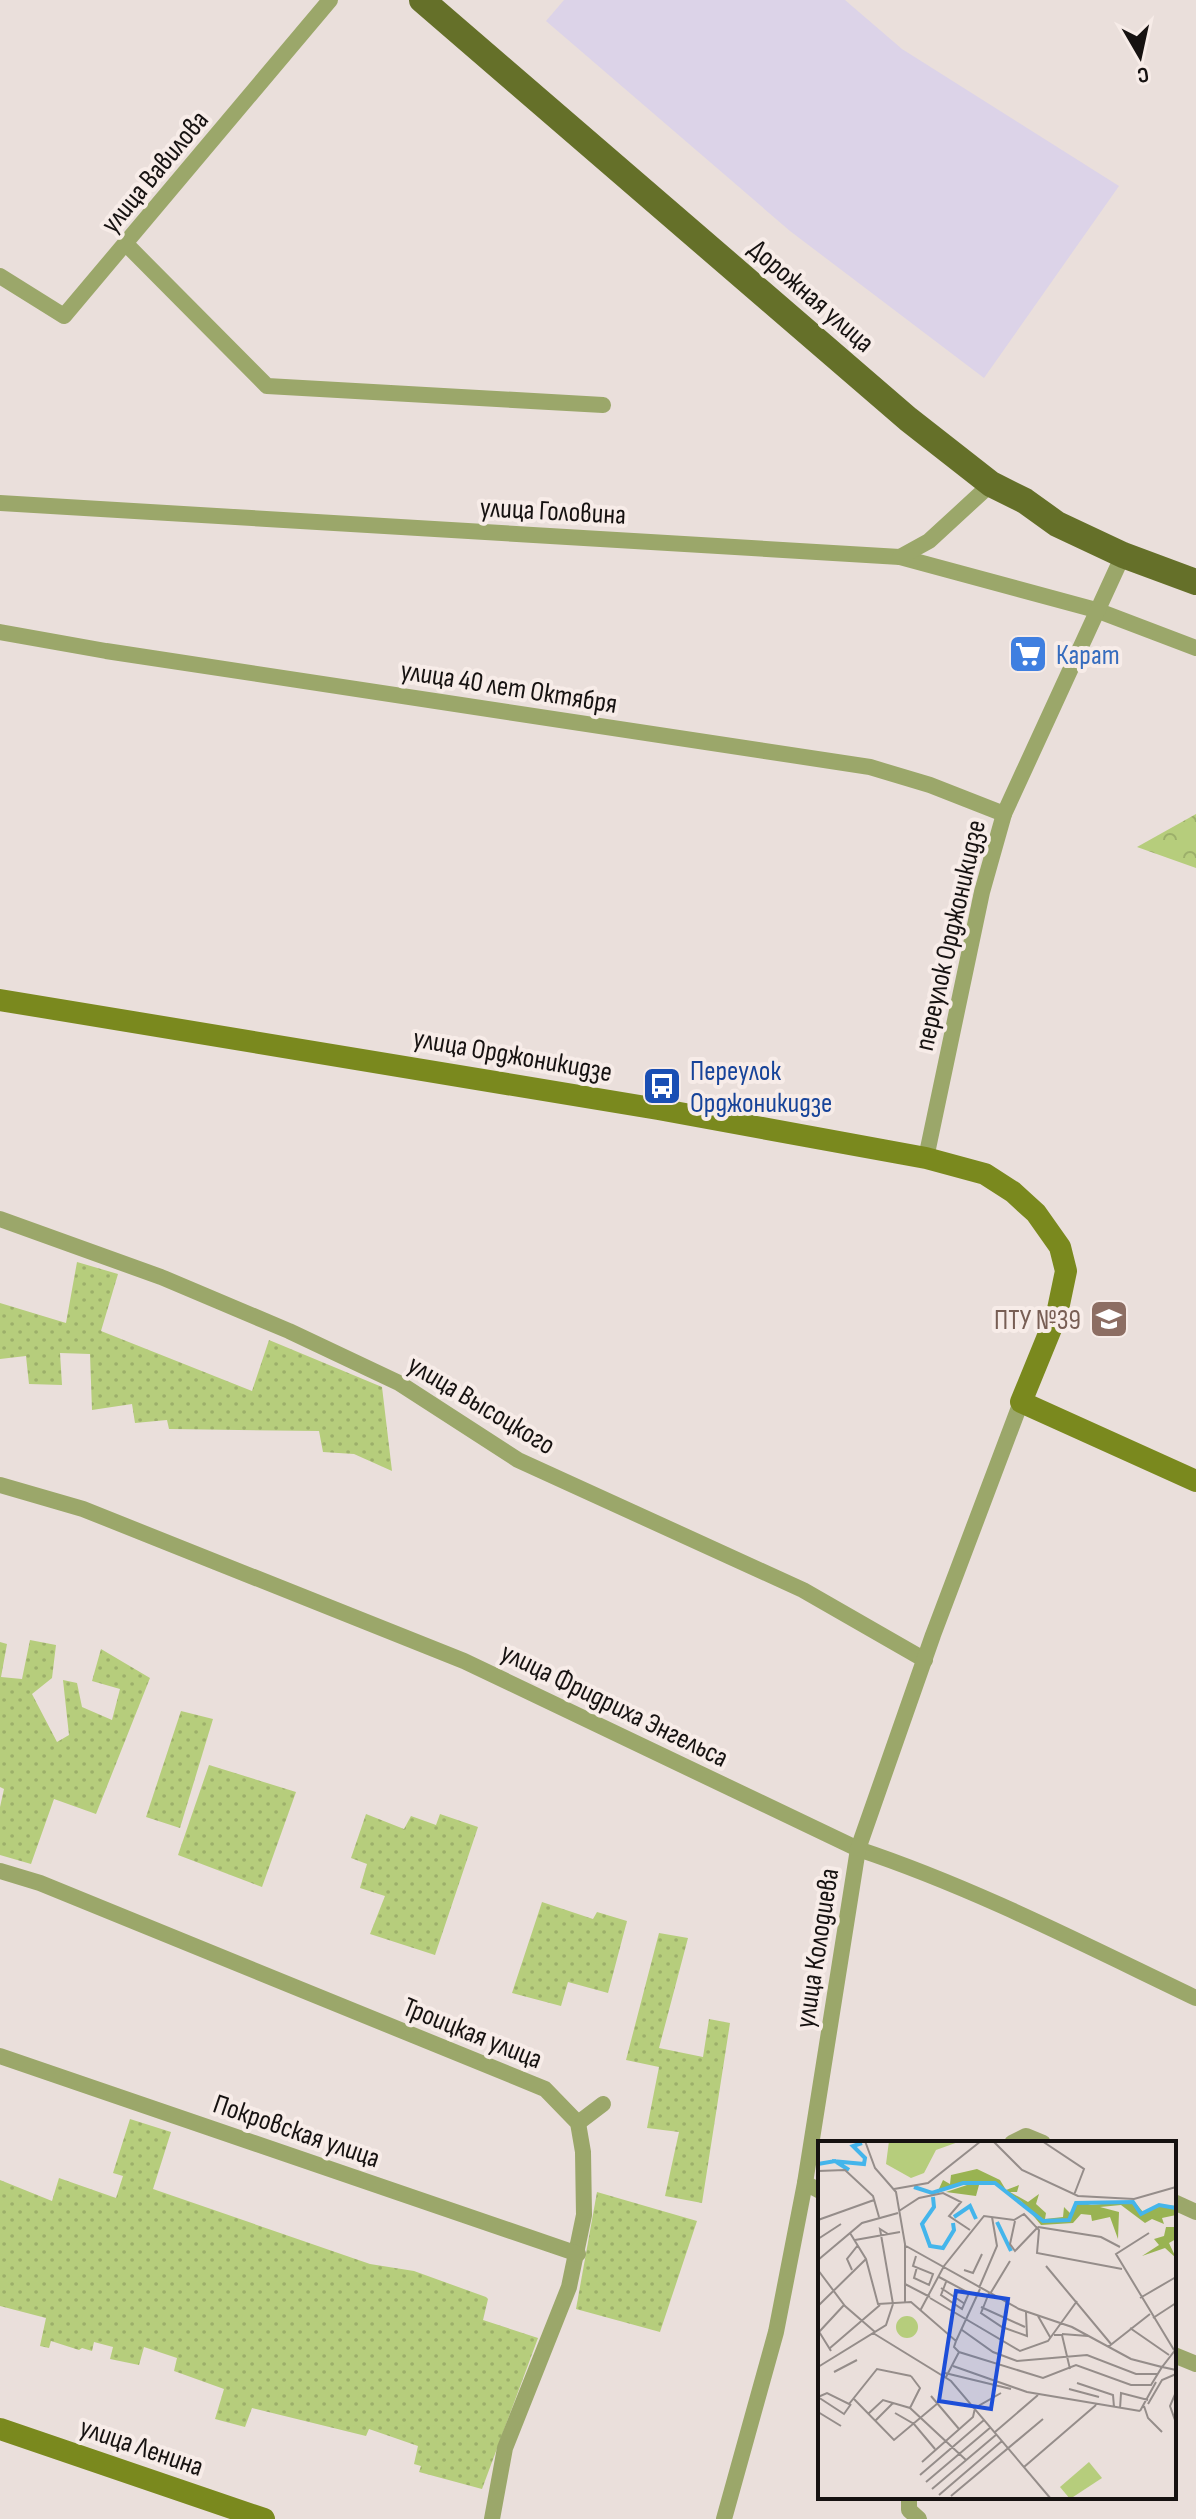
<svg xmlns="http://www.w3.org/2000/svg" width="1196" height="2519" font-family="'Sofia Sans Condensed',sans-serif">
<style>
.industrial{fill:#dcd3e8}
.park{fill:url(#park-crowns)}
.garden{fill:url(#garden-dots)}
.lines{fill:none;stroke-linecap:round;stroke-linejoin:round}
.street{stroke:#9ba76a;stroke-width:16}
.secondary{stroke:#7a891e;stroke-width:22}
.primary{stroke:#657029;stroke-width:26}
.labels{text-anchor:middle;stroke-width:8;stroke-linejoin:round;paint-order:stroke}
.street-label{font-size:28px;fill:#161211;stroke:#f7ece8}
.shop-label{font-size:28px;fill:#366cbe;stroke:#f7ece8;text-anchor:start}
.transit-label{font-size:28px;fill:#164399;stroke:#f7ece8;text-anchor:start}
.education-label{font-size:28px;fill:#785e54;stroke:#f7ece8;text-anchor:end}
.inset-river{fill:none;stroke:#44b5eb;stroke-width:4}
.inset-road{fill:none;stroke:#958d8a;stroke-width:2}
.view{fill:#1d4ed8;fill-opacity:0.15;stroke:#1d4ed8;stroke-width:4}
.inset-edge{fill:none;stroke:#161211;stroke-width:4}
</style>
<defs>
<pattern id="park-crowns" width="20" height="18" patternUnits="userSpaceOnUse" patternTransform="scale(2)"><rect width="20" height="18" fill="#b6cd7c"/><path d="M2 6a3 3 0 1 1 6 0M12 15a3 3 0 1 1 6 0" fill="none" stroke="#9caf6a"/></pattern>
<pattern id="garden-dots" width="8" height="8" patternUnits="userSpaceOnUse" patternTransform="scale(2)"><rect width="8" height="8" fill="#b6cd7c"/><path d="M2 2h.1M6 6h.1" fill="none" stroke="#9caf6a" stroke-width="1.8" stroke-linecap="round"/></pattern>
</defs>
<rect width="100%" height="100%" fill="#eadfdb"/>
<!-- industrial -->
<polygon class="industrial" points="564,0 845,0 902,49 1119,186 984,378 790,231 546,21"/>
<!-- park -->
<polygon class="park" points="1196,814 1196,868 1137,847"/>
<!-- garden -->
<g class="garden">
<polygon points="77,1262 118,1274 101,1331 252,1391 269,1340 382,1387 392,1471 354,1454 323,1452 319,1431 169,1429 167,1420 135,1423 132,1404 92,1410 90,1354 60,1353 62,1385 29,1384 26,1356 0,1359 0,1303 66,1323"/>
<polygon points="30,1640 56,1645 52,1678 32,1694 57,1742 69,1735 63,1680 77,1683 82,1707 112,1720 120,1689 92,1681 101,1649 150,1678 96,1814 54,1799 31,1864 0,1855 0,1807 4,1789 0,1787 0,1642 7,1644 1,1677 22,1679"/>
<polygon points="181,1711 213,1719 180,1828 146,1817"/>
<polygon points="209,1765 296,1792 262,1887 178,1855"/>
<polygon points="366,1814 404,1829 411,1816 436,1825 440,1814 478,1827 435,1955 370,1934 385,1896 360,1888 367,1864 351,1858"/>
<polygon points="542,1902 593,1919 597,1912 627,1921 608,1993 568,1982 561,2006 512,1993"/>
<polygon points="659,1933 688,1938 659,2048 703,2057 709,2019 730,2023 702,2203 665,2196 679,2132 647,2128 659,2067 626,2060"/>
<polygon points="130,2119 171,2132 153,2189 370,2264 414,2271 486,2297 488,2299 483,2320 538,2338 482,2489 419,2472 421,2466 414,2464 418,2446 369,2429 366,2436 252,2408 245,2427 215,2419 224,2389 174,2371 177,2358 144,2347 139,2365 110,2359 113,2347 94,2342 92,2351 82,2348 79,2350 51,2341 49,2348 40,2346 46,2318 0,2306 0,2180 52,2201 59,2178 116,2198 123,2176 113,2173"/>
<polygon points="597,2192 697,2221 660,2332 576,2309"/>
</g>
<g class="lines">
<!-- street -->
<g class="street">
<polyline points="127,245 267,386 603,405"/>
<polyline points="0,276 64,316 330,0"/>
<polyline points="0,503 900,557 1096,610 1196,648"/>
<polyline points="900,557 929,541 991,484"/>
<polyline points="0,632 106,651 870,767 930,785 1004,814"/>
<polyline points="926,1158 982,892 1004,814 1123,555"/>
<polyline points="0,1219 161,1277 289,1331 399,1383 518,1460 803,1590 925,1660"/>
<path d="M0 1485 83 1509 464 1661 858 1849C975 1888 1085 1945 1196 1998"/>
<polyline points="0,1871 40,1883 545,2089 578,2123 583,2152 584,2215 569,2287 505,2448 492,2519"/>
<polyline points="0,2056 578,2254"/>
<polyline points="578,2123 603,2104"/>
<polyline points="1012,2143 1026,2136 1043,2143"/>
<polyline points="805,2183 820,2191"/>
<polyline points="1174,2202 1196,2212"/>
<polyline points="1174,2355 1196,2364"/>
<polyline points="909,2497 909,2510 919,2519"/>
<polyline points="724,2519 776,2332 805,2183 858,1849 933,1635 1021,1402"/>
</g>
<!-- secondary -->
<g class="secondary">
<polyline points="0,1000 658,1109 926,1158 985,1174 1013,1192 1036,1213 1060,1247 1066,1271 1057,1314 1021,1402 1196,1481"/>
<polyline points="0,2429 264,2519"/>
</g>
<!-- primary -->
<polyline class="primary" points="422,0 908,419 991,484 1025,501 1057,524 1123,555 1196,582"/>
</g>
<!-- icons -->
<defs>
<g id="supermarket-square" transform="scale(2)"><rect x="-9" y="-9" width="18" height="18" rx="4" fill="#3f7fe0" stroke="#f7ece8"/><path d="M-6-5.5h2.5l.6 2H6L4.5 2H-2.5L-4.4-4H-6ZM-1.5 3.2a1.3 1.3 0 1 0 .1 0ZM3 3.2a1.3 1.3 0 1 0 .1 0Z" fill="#fff"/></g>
<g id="bus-square" transform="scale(2)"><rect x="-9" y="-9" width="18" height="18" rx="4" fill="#1a4fb4" stroke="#f7ece8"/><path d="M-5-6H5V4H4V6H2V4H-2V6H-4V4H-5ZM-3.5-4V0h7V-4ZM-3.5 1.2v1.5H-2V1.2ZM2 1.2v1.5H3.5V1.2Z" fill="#fff"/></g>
<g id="university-square" transform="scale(2)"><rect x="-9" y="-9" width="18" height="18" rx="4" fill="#8d6e63" stroke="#f7ece8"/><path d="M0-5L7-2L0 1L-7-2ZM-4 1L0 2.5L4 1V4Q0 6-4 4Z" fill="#fff"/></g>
</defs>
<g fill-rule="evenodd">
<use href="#supermarket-square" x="1028" y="654"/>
<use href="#bus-square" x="662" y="1086"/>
<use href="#university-square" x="1109" y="1319"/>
</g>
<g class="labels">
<!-- street labels -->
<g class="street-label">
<text transform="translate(154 171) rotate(-50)" y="10">улица Вавилова</text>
<text transform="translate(812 295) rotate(41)" y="10">Дорожная улица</text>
<text transform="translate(553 510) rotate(3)" y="10">улица Головина</text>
<text transform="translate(509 686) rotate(9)" y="10">улица 40 лет Октября</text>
<text transform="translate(949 935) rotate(-77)" y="10">переулок Орджоникидзе</text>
<text transform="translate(513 1054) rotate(10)" y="10">улица Орджоникидзе</text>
<text transform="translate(482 1404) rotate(31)" y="10">улица Высоцкого</text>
<text transform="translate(615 1704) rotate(26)" y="10">улица Фридриха Энгельса</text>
<text transform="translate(816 1948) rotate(-81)" y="10">улица Колодиева</text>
<text transform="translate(473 2032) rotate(22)" y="10">Троицкая улица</text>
<text transform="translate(297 2130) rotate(19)" y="10">Покровская улица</text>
<text transform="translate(142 2446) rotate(19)" y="10">улица Ленина</text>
</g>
<!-- shop labels -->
<g class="shop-label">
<text x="1056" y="664">Карат</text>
</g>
<!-- transit labels -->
<g class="transit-label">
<text x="690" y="1080">Переулок<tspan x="690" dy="32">Орджоникидзе</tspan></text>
</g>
<!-- education labels -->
<g class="education-label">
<text x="1081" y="1329">ПТУ №39</text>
</g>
</g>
<!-- overview -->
<g transform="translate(818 2141)">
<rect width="358" height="358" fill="#eadfdb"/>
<path d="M71 0H143L118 9 106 32 93 37 68 23Z" fill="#b6cd7c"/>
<path d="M159 28 182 39 188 49 201 44 199 51H192L210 61 221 53 218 63 228 72 227 78 245 76 246 66 252 72 260 60 273 64 316 60 325 71 347 64 358 65V74L344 77 346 83 334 78 327 82 303 64 282 66 301 71 300 98 292 76 274 80 273 74 263 73 255 82 223 84 203 60 177 43 161 44 158 55 128 51 152 43 145 41 120 50 125 39 132 43 133 34ZM348 86H358V98L351 102 358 117 347 107 324 115 341 104 336 98 346 95Z" fill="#99b352"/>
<path d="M78 186a11 11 0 1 1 22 0a11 11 0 1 1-22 0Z" fill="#b6cd7c"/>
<path d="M271 321 284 337 252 358 242 346Z" fill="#b6cd7c"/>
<path class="inset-river" d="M14 20 46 23 47 17 35 5 44 2M0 23 17 20 31 29M96 46 114 52 145 42H177L225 80 251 79 258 62 315 61 323 73 341 64 358 67M115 56 116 66 104 83 112 105 125 107 136 89 135 82M136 76 152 65 158 78M179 81 193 110"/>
<path class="inset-road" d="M47 0 57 27 78 51 87 103V161M175 0 204 29 260 55 316 58 358 46M224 0 266 28 256 54M0 30 27 29 55 55 61 76M76 48 110 42 163 0M81 70 101 57 125 52 143 61 131 75 152 89M0 79 56 59M197 80 192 103 197 110 220 86M220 86 283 96 302 106M32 92 48 118 60 163 93 161 138 200 136 206 141 211 225 237 258 224 313 244H333L344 226 358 229M331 92 298 113 356 209M70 93 62 88 75 163M0 98 23 83M37 99 82 91M88 105 201 168 254 186 313 218 344 226 358 208M98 115 95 125 115 133 111 144 96 137 99 126M0 119 44 82 80 72M228 125 293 203M0 129 27 165 57 191M34 129 29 118 40 104M146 129 155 132 164 113M121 136 151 152 144 168 123 154 128 141M87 143 112 156M123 147 147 163M161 147 179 105 174 76M171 152 163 172 184 186 209 195 208 171M172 153 192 120M112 157 202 210 230 200 259 160M322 157 358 136M0 165 48 118M163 166 207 186M102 170 126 125 166 75 196 79 206 73 221 89 219 112 304 128M220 175 232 196M335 177 358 162M312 187 351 214M0 189 13 210M144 189 175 211 199 220 269 214 318 233H340M1 191 26 164M55 192 133 240 233 358M244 193 270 195M236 194H244L252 228M138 200 162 148M290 206 332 173M12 207 62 164M135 225 209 251 322 270M0 226 68 184 75 163M16 231 39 219M127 232 193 248M128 236 141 211M259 242 295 254 296 266M251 248 281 256M358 251 352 265 358 282M113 255 141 288M0 256 9 252 31 263 59 228 93 235M0 256 26 273 33 263M35 257 76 299 120 262M330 263 344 239 358 233M326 265 330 277 344 291M92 267 102 247 93 235M302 268 303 252 330 259M322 270 338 241M0 271 23 285M77 272 96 283 117 308M50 273 65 259 92 267 148 319M57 280 75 262M177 291 220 254M104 321 155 276 157 267 183 252M206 326 278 264M102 334 166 279M108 341 173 286M114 348 179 293M121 354 184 300M133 355 225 278"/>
<path class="view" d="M138 150 190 158 173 268 121 260Z"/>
<rect width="358" height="358" class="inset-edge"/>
</g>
<!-- north arrow -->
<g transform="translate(1140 56) rotate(171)" stroke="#f7ece8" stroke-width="6" paint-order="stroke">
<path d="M0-6L14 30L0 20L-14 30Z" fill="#161211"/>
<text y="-12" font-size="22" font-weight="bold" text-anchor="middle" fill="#161211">С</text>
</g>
</svg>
